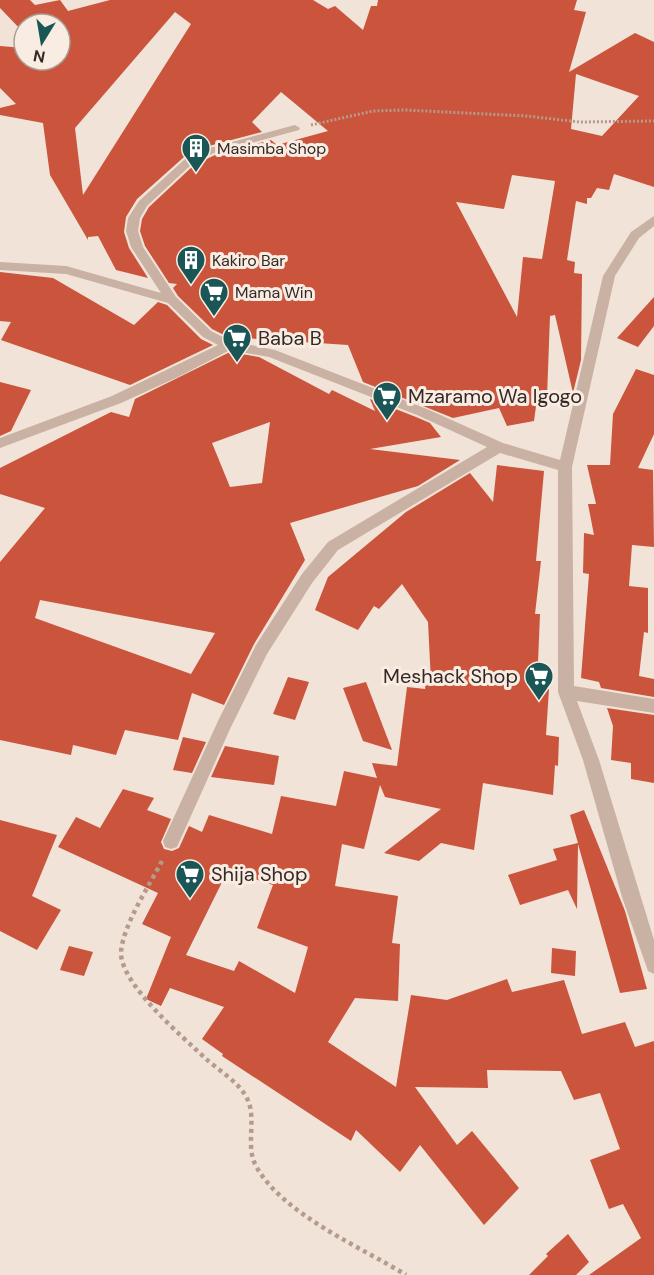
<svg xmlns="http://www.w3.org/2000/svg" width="654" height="1275" font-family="'DM Sans',sans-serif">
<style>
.building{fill:#ca543c;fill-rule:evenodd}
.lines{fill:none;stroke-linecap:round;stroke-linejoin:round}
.path-far1{stroke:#b59b8d;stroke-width:3;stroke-dasharray:2 2;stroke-linecap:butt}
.path{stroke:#b59b8d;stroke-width:4.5;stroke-dasharray:4 4;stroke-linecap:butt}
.minor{fill:#c9b1a3;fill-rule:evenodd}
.labels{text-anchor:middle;stroke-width:6;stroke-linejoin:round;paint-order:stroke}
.far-poi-label{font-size:16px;fill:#342925;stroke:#f9ede3;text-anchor:start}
.poi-label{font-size:20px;fill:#342925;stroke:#f9ede3;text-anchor:start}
</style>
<rect width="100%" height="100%" fill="#f1e3d7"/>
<!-- building -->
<g class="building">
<path d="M0 0H30L35 5 60 0 68 11 110 0H313L328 9 335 6 363 30 371 6H377L378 0H577L574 10 586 12 569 72 635 33 654 42V187L614 174 609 190 597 188 591 198H587V204L576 201 567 260 575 262 574 273 582 274 581 360 573 393 555 315 550 316 547 397 537 399 534 421 507 426 499 408 453 418 363 382 348 345 228 337 212 329 178 296 173 288 177 284 169 283 145 246 140 231 142 219 149 207 194 165 215 155 271 140 277 145 328 131 281 92 252 122 262 132 205 147 184 157 137 199 126 217 124 232 129 248 148 278 116 270 98 236 88 237V240L50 175 43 123 0 115V108L16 104 0 88V46L24 48V60H60V24H24V33L0 8ZM175 12 191 24 83 195 75 128ZM576 74 639 96 602 136 571 129ZM512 175 555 181 542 259 523 257 517 317 456 202 504 209Z"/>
<polygon points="0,272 53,278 134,325 158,302 167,305 201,339 213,345 130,385 1,340 11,322 0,321"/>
<polygon points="654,297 654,326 638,347 617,338"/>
<path d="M230 352 259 357 329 394 332 390 375 411 370 399 416 417 430 423 441 437 370 449 460 460 418 486 290 523 305 560 254 644 224 705 192 693 178 740 125 730 116 755 73 745 71 755 0 740V562L45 508 0 494V468L111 412 129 417 135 399ZM270 422 262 483 230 487 212 443ZM40 600 215 633 191 674 35 618Z"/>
<polygon points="636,369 654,375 654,434 638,468 653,470 654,547 632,545 629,586 648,588 648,633 644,632 639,676 654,679 654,697 601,688 599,682 581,678 589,574 583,573 584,533 594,535 588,504 596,504 587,465 610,465 613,414"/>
<polygon points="0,382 31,390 11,431 0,436"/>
<path d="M497 465 544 471 536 561H541L535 614H540L537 687 549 689 546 735 559 737 558 766 555 765 553 795 483 783 474 850 441 843 419 861 384 853 441 809 385 797 380 785 364 849 342 844 335 886 398 896 392 943 400 944 398 1001 355 998 328 1042 396 1087 411 995 447 1000 507 979 512 992 564 980 582 1034 625 1022 635 1047 654 1041V1275H589L641 1238 623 1204 609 1209 590 1160 620 1149 600 1093 574 1100 561 1071 487 1070 488 1088 415 1087 457 1145 472 1131 519 1188 484 1225 420 1145 400 1172 356 1130 351 1141 222 1056 223 1054 202 1039 224 1007 170 988 161 1006 146 999 171 937 142 924 158 893 58 847 76 817 100 828 123 789 154 798 147 810 171 819 161 842 164 849 172 851 179 848 189 826 202 832 209 815 272 834 281 796 336 806 344 771 377 778 372 763 397 766 407 687 425 689 426 681 431 682 428 622 402 584 379 609 374 606 358 630 315 610 328 577 406 512 470 473 493 502ZM228 870 273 885 257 928 308 947 295 993 239 961 234 971 186 955Z"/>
<polygon points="288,677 309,682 295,720 273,714"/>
<polygon points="366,682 392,750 363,741 343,688"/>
<polygon points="607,708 654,715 654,783 631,779 631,763 611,760 613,726"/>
<polygon points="183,737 206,742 192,773 173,770"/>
<polygon points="225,746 279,756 274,785 211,777"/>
<polygon points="584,810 625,911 647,989 620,993 578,844 577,909 568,890 520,905 508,875 557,860 553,849 578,843 570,815"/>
<polygon points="0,820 57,835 32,896 61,910 37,950 0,931"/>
<polygon points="69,946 93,952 84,976 60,970"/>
<polygon points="552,948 576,951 575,976 551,973"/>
<polygon points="568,1234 589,1262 576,1275 529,1275 548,1256 546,1254"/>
</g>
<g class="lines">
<!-- path-far1 -->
<polyline class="path-far1" points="311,125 373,111 405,110 526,116 580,122 654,121"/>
<!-- path -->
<path class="path" d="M162 861C149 886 123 925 121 952 120 984 183 1037 205 1058 217 1069 237 1081 245 1095 259 1116 244 1144 256 1166 282 1214 361 1247 406 1275"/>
<!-- minor -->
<polygon class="minor" points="295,125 300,128 299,130 214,153 193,163 147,206 140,218 138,231 143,247 176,297 211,331 231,341 275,350 427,409 503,443 560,460 603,276 631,232 654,216 654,226 639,238 615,276 572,467 574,686 654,699 654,713 577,701 599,760 654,940 654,974 648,971 622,897 583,760 558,692 558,470 500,453 338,550 312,583 267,654 230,729 177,847 171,849 165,847 163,841 218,721 256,645 302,574 328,542 487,447 417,415 269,357 230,350 178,377 121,403 0,448 0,438 112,396 218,345 203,337 168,303 66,274 0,270 0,262 66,266 161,293 131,247 126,231 128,218 139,201 185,159 206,149"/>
</g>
<!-- icons -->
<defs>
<g id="building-pin" transform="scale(1.5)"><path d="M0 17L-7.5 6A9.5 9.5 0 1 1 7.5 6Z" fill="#1a5656" stroke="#f9ede3"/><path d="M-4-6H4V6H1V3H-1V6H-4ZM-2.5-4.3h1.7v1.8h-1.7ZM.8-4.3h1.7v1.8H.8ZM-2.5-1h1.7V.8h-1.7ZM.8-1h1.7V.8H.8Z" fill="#fff"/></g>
<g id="supermarket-pin" transform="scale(1.5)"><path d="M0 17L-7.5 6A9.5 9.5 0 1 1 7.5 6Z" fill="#1a5656" stroke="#f9ede3"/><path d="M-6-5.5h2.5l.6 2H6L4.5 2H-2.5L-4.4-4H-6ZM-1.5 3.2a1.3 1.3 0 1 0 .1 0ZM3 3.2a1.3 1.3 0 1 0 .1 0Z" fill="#fff"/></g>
</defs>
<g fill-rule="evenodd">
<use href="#building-pin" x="196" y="148"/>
<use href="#building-pin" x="191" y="260"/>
<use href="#supermarket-pin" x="214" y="292"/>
<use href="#supermarket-pin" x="237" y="338"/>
<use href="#supermarket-pin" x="387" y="396"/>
<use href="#supermarket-pin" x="539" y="676"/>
<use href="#supermarket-pin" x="190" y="874"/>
</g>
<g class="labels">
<!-- far-poi labels -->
<g class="far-poi-label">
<text x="217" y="154">Masimba Shop</text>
<text x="212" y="266">Kakiro Bar</text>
<text x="235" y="298">Mama Win</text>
</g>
<!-- poi labels -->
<g class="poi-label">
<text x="258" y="345">Baba B</text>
<text x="408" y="403">Mzaramo Wa Igogo</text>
<text x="518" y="683" text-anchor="end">Meshack Shop</text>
<text x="211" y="881">Shija Shop</text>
</g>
</g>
<!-- north arrow -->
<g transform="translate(42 42) rotate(191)"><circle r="28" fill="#f9ede3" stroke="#aa9f97" stroke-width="1.5"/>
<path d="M0-4.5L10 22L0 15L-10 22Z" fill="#1a5656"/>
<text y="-9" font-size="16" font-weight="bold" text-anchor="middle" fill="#342925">N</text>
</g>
</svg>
